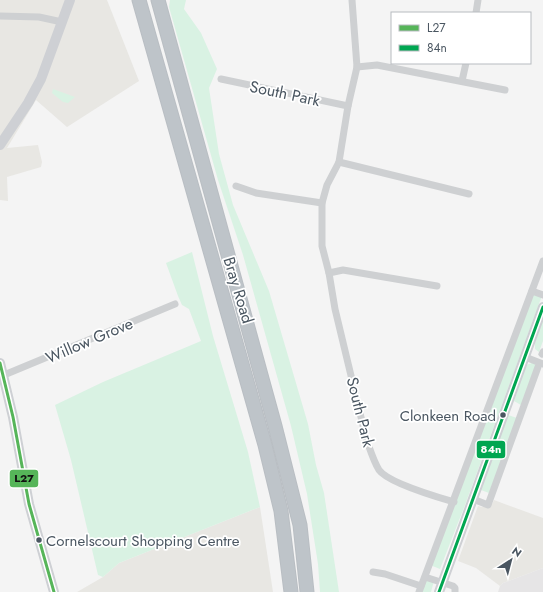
<svg xmlns="http://www.w3.org/2000/svg" width="543" height="592" font-family="Jost,sans-serif">
<style>
.commercial{fill:#e8e7e3}
.education{fill:#e6e5e6}
.green{fill:#d9f2e3}
.lines{fill:none;stroke-linecap:round;stroke-linejoin:round}
.highway-casing{stroke:#b9bec3;stroke-width:15}
.street{stroke:#ced0d2;stroke-width:7}
.secondary{stroke:#ced0d4;stroke-width:10}
.highway{stroke:#bec4c9;stroke-width:13}
.bus-1-casing{stroke:#fff;stroke-width:6}
.bus-2-casing{stroke:#fff;stroke-width:6}
.bus-1{stroke:#56b559;stroke-width:3}
.bus-2{stroke:#00a651;stroke-width:3}
.bus-dot{fill:#4a5661;stroke:#fff;stroke-width:1.5}
.labels{text-anchor:middle;stroke-width:3.5;stroke-linejoin:round;paint-order:stroke}
.bus-label{font-size:15px;fill:#4a5661;stroke:#fff;text-anchor:end}
.street-label{font-size:16px;fill:#4a5661;stroke:#fff}
.line-badge{stroke:#fff;stroke-width:1.5}
.badge-label{font-size:11px;text-anchor:middle;font-weight:bold;fill:#fff}
.pale-badge-label{font-size:11px;text-anchor:middle;font-weight:bold;fill:#111}
</style>
<rect width="100%" height="100%" fill="#f4f4f4"/>
<!-- commercial -->
<g class="commercial">
<polygon points="0,0 107,0 139,81 67,127 36,100 7,148 38,145 42,162 41,167 7,177 8,201 0,200"/>
<polygon points="494,500 543,518 543,568 503,583 500,586 476,568 458,561 478,506 482,507 492,504"/>
<polygon points="260,507 273,592 77,592 103,577 119,563"/>
</g>
<!-- education -->
<polygon class="education" points="543,568 543,592 498,592 500,586 503,583"/>
<!-- green -->
<g class="green">
<polygon points="170,0 186,0 184,9 201,33 217,69 209,88 219,154 233,205 269,291 308,424 316,465 324,493 339,592 320,592 318,564 307,494 291,426 243,255 218,180 169,7"/>
<polygon points="53,89 75,97 68,103 63,102 52,93"/>
<polygon points="192,252 213,336 248,452 260,507 119,563 103,577 98,575 71,460 55,405 103,382 201,341 189,309 182,305 178,296 166,263"/>
<polygon points="533,289 543,293 465,505 440,569 430,565"/>
<polygon points="543,319 543,341 539,352 535,349 535,343"/>
<polygon points="535,362 535,367 521,405 514,401 526,365"/>
<polygon points="508,415 517,418 489,493 481,490"/>
<polygon points="426,578 434,581 431,592 422,592"/>
</g>
<g class="lines">
<!-- highway casing -->
<g class="highway-casing">
<g id="highway">
<polyline points="139,0 265,445 281,511 291,592"/>
<polyline points="158,0 275,426 300,525 307,592"/>
</g>
</g>
<!-- street -->
<g class="street">
<path d="M352 0 357 67 348 106 339 162 327 185 322 203V246L329 273 335 309 366 438C370 449 373 460 379 470 388 483 437 497 454 502"/>
<polyline points="476,13 478,0"/>
<polyline points="0,16 39,17 62,22"/>
<polyline points="357,67 377,65 505,90"/>
<polyline points="221,79 348,106"/>
<polyline points="462,81 466,63"/>
<polyline points="339,162 469,194"/>
<polyline points="236,186 256,193 322,203"/>
<polyline points="329,273 343,270 437,286"/>
<polyline points="532,291 543,295"/>
<polyline points="542,354 543,352"/>
<polyline points="525,357 543,364"/>
<polyline points="4,375 175,304"/>
<polyline points="473,499 488,505 538,367"/>
<polyline points="373,572 385,574 421,586"/>
<polyline points="425,577 453,586 455,588 455,592"/>
<polyline points="419,592 543,261"/>
</g>
<!-- secondary -->
<g class="secondary">
<polyline points="0,145 28,103 41,79 70,0"/>
<polyline points="0,363 13,417 29,504 54,592"/>
<polyline points="439,592 543,307"/>
</g>
<!-- highway -->
<use href="#highway" class="highway"/>
<!-- bus-1 casing -->
<g class="bus-1-casing">
<polyline id="bus-1" points="0,363 13,417 29,504 54,592"/>
</g>
<!-- bus-2 casing -->
<g class="bus-2-casing">
<polyline id="bus-2" points="439,592 543,307"/>
</g>
<!-- bus-1 -->
<use href="#bus-1" class="bus-1"/>
<!-- bus-2 -->
<use href="#bus-2" class="bus-2"/>
</g>
<!-- markers -->
<g class="bus-dot">
<circle cx="503" cy="415" r="3.5"/>
<circle cx="39" cy="540" r="3.5"/>
</g>
<g class="labels">
<!-- bus labels -->
<g class="bus-label">
<text x="496" y="421">Clonkeen Road</text>
<text x="46" y="546" text-anchor="start">Cornelscourt Shopping Centre</text>
</g>
<!-- street labels -->
<g class="street-label">
<text transform="translate(285 93) rotate(12)" y="6">South Park</text>
<text transform="translate(239 290) rotate(73)" y="6">Bray Road</text>
<text transform="translate(89 340) rotate(-23)" y="6">Willow Grove</text>
<text transform="translate(361 412) rotate(76)" y="6">South Park</text>
</g>
</g>
<g class="line-badge">
<rect x="476" y="440" width="30" height="19" rx="4" fill="#00a651"/>
<rect x="9" y="469" width="30" height="19" rx="4" fill="#56b559"/>
</g>
<g class="badge-label">
<text x="491" y="453">84n</text>
</g>
<g class="pale-badge-label">
<text x="24" y="482">L27</text>
</g>
<!-- legend -->
<rect x="391" y="12" width="140" height="52" fill="#ffffff" stroke="#b7bbc0"/>
<rect x="399" y="25" width="20" height="6" fill="#56b559" stroke="#b7bbc0"/>
<text x="427" y="32" font-size="12" fill="#4a5661">L27</text>
<rect x="399" y="45" width="20" height="6" fill="#00a651" stroke="#b7bbc0"/>
<text x="427" y="52" font-size="12" fill="#4a5661">84n</text>
<!-- north arrow -->
<g transform="translate(511 560) rotate(36)" stroke="#ffffff" stroke-width="3" paint-order="stroke">
<path d="M0-3L7 15L0 10L-7 15Z" fill="#4a5661"/>
<text y="-6" font-size="11" font-weight="bold" text-anchor="middle" fill="#4a5661">N</text>
</g>
</svg>
